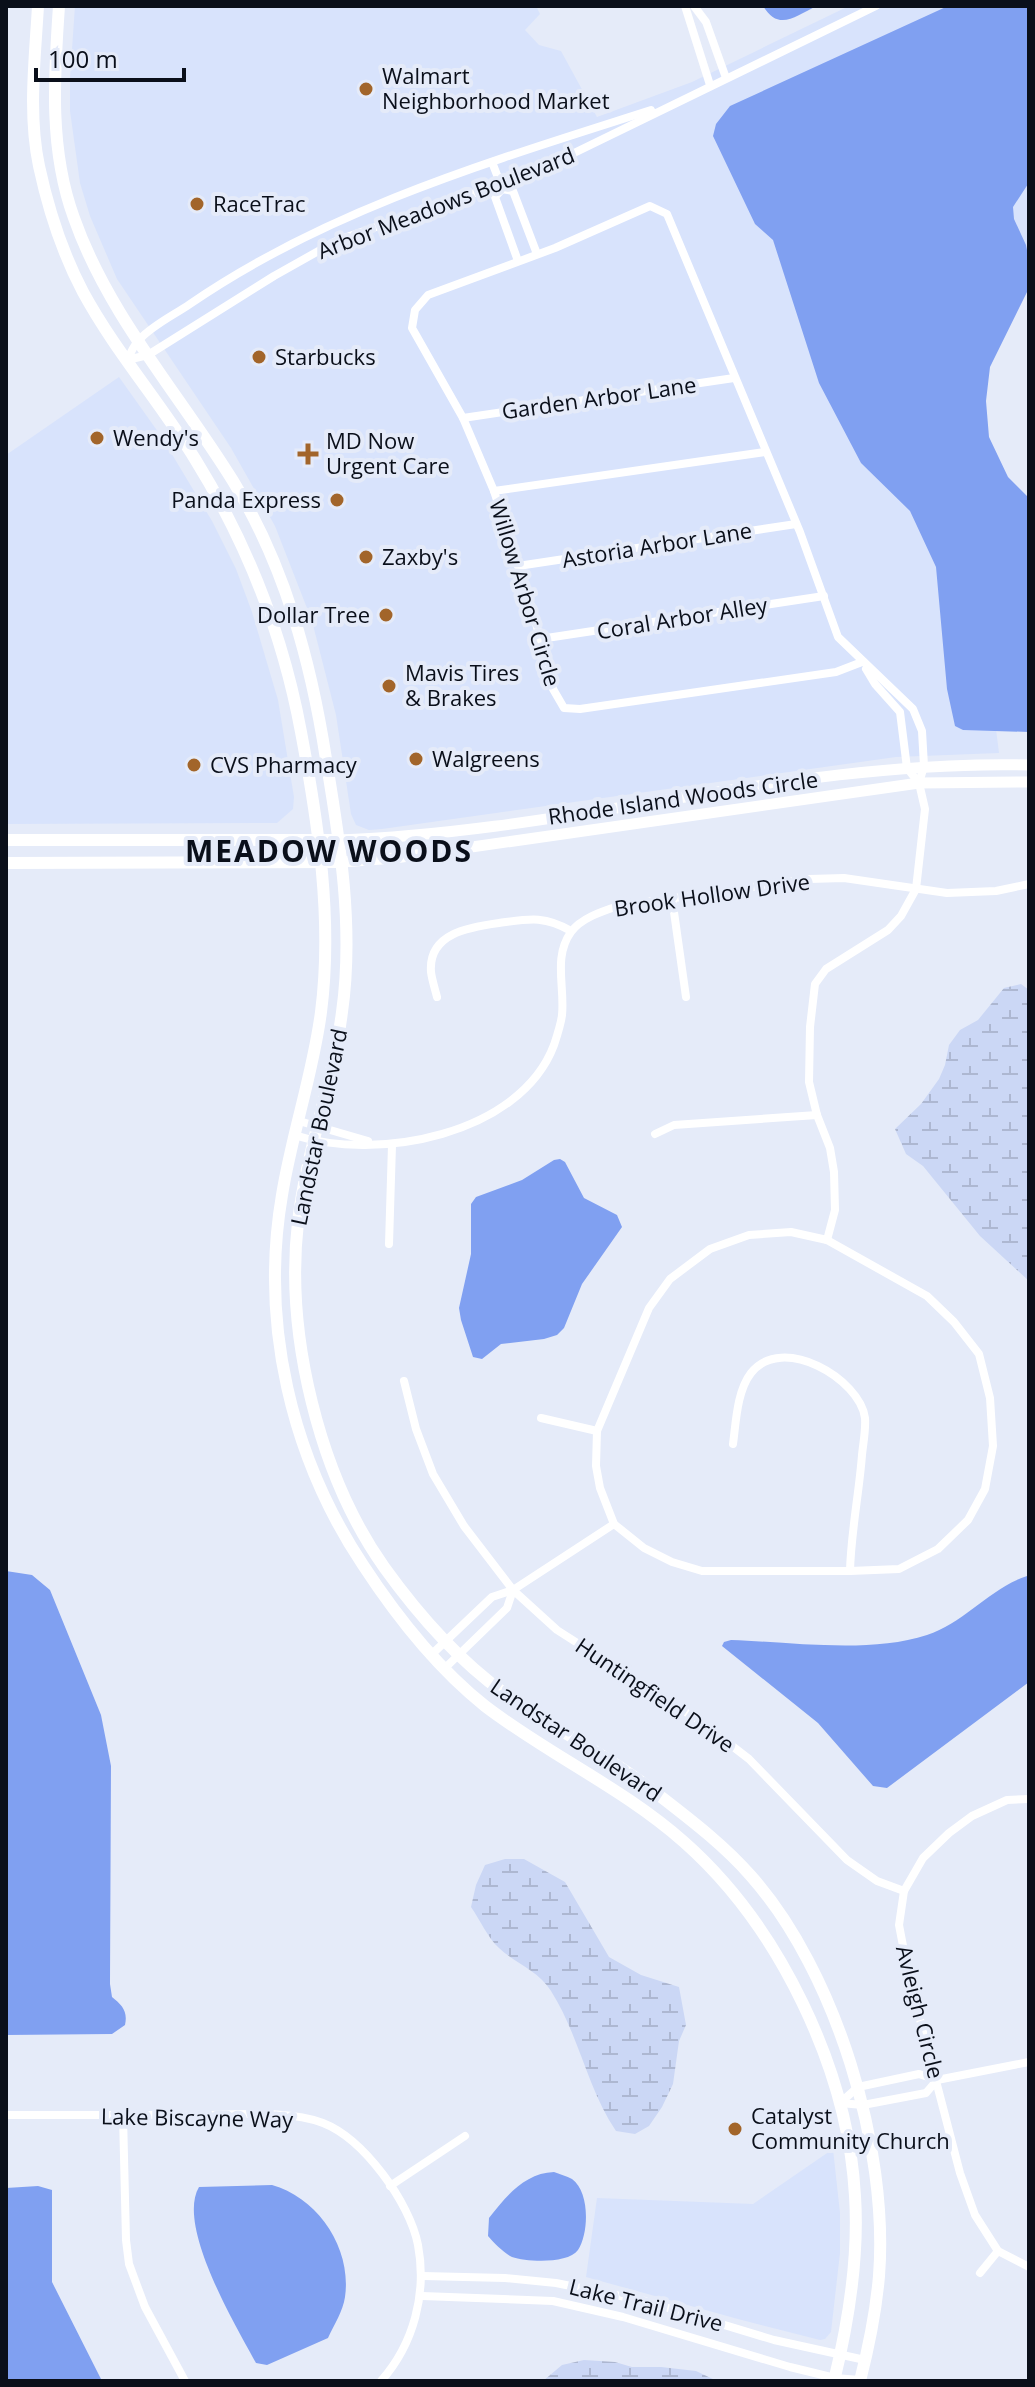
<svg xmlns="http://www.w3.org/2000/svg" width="1035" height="2387" font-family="'Open Sans',sans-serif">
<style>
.built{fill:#d8e3fc}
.wetland{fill:url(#wetland-marsh)}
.water{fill:#80a0f1}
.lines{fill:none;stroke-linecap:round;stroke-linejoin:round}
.minor{stroke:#fff;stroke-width:8}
.tertiary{stroke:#fff;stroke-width:11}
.secondary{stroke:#fff;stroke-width:12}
.poi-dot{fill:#a2652a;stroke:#e5ebf9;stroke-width:3}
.labels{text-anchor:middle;stroke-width:8;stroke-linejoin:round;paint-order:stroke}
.poi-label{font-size:22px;fill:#0a0f1a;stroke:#e5ebf9;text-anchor:start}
.street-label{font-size:22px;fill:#0a0f1a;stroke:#e5ebf9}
.district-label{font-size:30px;font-weight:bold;letter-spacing:2px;fill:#0a0f1a;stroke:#e5ebf9}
</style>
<defs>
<pattern id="wetland-marsh" width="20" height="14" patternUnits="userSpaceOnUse" patternTransform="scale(2)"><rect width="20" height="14" fill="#cbd7f5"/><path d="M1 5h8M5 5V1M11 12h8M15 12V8" fill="none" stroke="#adb7d1"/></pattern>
</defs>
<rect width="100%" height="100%" fill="#e5ebf9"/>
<!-- built -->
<g class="built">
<polygon points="75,6 536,6 540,14 525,30 539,45 561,51 597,117 692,82 849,6 1029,6 1029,260 943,301 999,753 896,757 382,829 369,830 356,825 351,814 336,715 312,621 275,526 231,448 117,279 90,216 80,183 70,111 70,78"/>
<polygon points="119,377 161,436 212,521 236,569 252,612 278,700 294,797 293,809 277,823 6,824 6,455"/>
<polygon points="833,2149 840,2213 840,2253 831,2332 825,2339 820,2340 738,2319 586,2277 597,2198 753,2204"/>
</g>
<!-- wetland -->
<g class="wetland">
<polygon points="1021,984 1029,990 1029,1281 980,1236 923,1166 906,1154 895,1129 921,1104 939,1079 945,1065 949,1045 960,1030 978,1020 1004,988"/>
<path d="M505 1859H524L565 1882 609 1957 641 1975 679 1987 686 2025 679 2041 673 2084 662 2107 649 2126 635 2134 616 2131C587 2088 579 2035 551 1991 538 1970 516 1964 499 1948 488 1938 480 1920 471 1907L476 1885 485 1865Z"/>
<polygon points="584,2360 615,2362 632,2367 661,2367 696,2371 717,2381 543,2381 562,2365"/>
</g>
<!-- water -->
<g class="water">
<path d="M763 6H817C795 16 779 32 763 6Z"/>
<polygon points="948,6 1029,7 1029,175 1028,184 1013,207 1014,219 1026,245 1029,260 1029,288 990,367 986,401 989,437 1008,477 1029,498 1029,732 963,730 955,726 947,689 936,567 910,511 861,463 819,383 773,240 755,224 713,136 716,124 730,106"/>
<polygon points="560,1159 565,1162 584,1198 617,1215 622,1227 582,1284 564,1328 557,1335 544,1339 501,1344 482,1359 473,1357 461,1320 459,1308 471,1254 471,1204 476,1197 522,1180 554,1160"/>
<path d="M6 1571 32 1575 50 1590 101 1715 111 1766 110 1984 112 1997C122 2005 128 2011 125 2025L112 2034 6 2035Z"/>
<path d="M1027 1576 1029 1579V1682L887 1788 873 1786 818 1723 722 1646 724 1642 731 1640C792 1642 869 1654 927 1635 964 1623 990 1588 1027 1576Z"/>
<path d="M554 2172C559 2174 567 2176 572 2179 590 2192 589 2233 578 2250 568 2264 527 2262 512 2257 504 2253 494 2243 488 2236L489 2218C506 2196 525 2173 554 2172Z"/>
<path d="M272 2185C318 2198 352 2248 345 2297 343 2311 334 2325 328 2338L267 2365 256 2363C236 2326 176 2226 199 2187Z"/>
<polygon points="38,2186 52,2190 52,2282 102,2381 6,2381 6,2188"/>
</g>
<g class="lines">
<!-- minor -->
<g class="minor">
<polyline points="685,6 710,85"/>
<polyline points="694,6 706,22 726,78"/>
<polyline points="492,162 502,188"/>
<polyline points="502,189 495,197 518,261"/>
<polyline points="502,189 513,191 537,254"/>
<polyline points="127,360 148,355 274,276 338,240 533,173 876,6"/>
<path d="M127 360C131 353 134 344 140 339 153 325 174 315 190 304 328 209 492 161 651 110"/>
<polyline points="463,418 734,378"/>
<polyline points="494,491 765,452"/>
<polyline points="518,566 796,524"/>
<polyline points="540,639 824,596"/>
<polyline points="866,669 875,684 900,712 907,768 919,783"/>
<polyline points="672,898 686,997"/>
<path d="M437 997C435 989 432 980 431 972 428 933 470 927 499 923 528 919 544 915 571 931"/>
<polyline points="299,1121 368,1141"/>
<polyline points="655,1134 674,1125 817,1115"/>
<path d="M294 1135C377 1162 520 1135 554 1045 557 1036 561 1024 562 1015 565 987 553 957 571 932 581 918 603 911 618 906L809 879 844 878 947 893 996 891 1029 884"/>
<polygon points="791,1232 827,1240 927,1296 954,1322 979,1354 990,1398 993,1446 985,1489 968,1520 938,1549 899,1569 850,1571 702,1571 672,1562 644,1548 614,1524 600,1488 596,1466 597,1431 649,1308 670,1279 710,1249 749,1235"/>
<polyline points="827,1240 835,1210 834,1172 830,1148 817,1115 809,1082 810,1027 815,984 826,969 888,930 901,916 916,889 925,809 919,783 924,766 922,731 913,709 838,637 800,532 667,214 650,206 555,248 428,295 415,310 412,328 463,418 494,491 533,612 553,689 564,708 580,709 836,672 862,662"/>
<polyline points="389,1244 392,1145"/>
<polyline points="404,1381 416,1429 433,1474 464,1526 513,1590 557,1630 701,1722 749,1759 847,1860 877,1881 904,1891"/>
<polyline points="541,1418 597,1431"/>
<path d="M733 1444C736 1422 737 1391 751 1373 782 1333 860 1379 865 1418 866 1430 863 1444 862 1455 859 1494 851 1532 850 1571"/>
<polyline points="430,1656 492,1597 513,1590 614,1524"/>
<polyline points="444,1669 507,1608 513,1590"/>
<polyline points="1029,1799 1007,1800 972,1816 949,1833 923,1858 904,1891 899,1925 909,1977 960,2173 975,2215 998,2251 1029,2267"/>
<polyline points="840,2103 858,2087 919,2074 937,2080 1029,2062"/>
<polyline points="840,2103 863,2105 926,2093 937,2080"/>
<path d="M6 2115C71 2115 136 2115 202 2115 239 2115 288 2110 323 2123 364 2139 410 2203 418 2245 427 2293 414 2344 381 2381"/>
<polyline points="123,2115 126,2240 129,2264 145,2307 185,2381"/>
<polyline points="390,2186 465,2136"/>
<polyline points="980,2273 998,2251"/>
<polyline points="423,2276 505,2278 556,2283 645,2301 774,2340 865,2360"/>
<polyline points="422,2296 553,2301 623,2317 790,2367 835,2378 860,2380"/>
</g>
<!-- tertiary -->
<g class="tertiary">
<path d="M338 840C570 832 797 759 1029 765"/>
<polyline points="342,862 395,858 919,783 1029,782"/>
</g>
<!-- secondary -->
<g class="secondary">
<path d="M38 6C35 59 28 114 39 166 48 208 63 254 83 292 115 351 160 402 195 459 247 543 283 635 301 732 318 822 333 920 321 1012 313 1074 292 1133 282 1195 260 1323 291 1457 363 1565 397 1617 436 1667 485 1706 549 1755 623 1788 684 1842 779 1926 848 2069 855 2196 859 2258 849 2320 834 2381"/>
<path d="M59 6C54 77 49 150 74 218 108 315 180 395 233 481 285 566 311 662 326 759 340 842 354 928 342 1012 333 1083 306 1151 298 1222 285 1334 319 1475 384 1567 417 1613 457 1659 504 1693 554 1729 611 1757 660 1796 691 1820 725 1846 751 1876 836 1972 889 2148 879 2276 876 2311 869 2346 860 2381"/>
<polyline points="6,840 338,840"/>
<polyline points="6,863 342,862"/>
</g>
</g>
<!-- markers -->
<g class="poi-dot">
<circle cx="366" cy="89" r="8"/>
<circle cx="197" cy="204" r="8"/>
<circle cx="259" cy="357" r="8"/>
<circle cx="97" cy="438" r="8"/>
<path d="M304 442h8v8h8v8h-8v8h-8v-8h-8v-8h8z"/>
<circle cx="337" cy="500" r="8"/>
<circle cx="366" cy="557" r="8"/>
<circle cx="386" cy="615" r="8"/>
<circle cx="389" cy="686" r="8"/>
<circle cx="416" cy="759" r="8"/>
<circle cx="194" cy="765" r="8"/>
<circle cx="735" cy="2129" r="8"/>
</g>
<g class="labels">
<!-- poi labels -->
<g class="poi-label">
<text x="382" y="84">Walmart<tspan x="382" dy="25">Neighborhood Market</tspan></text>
<text x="213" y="212">RaceTrac</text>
<text x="275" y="365">Starbucks</text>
<text x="113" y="446">Wendy's</text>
<text x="326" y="449">MD Now<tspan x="326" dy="25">Urgent Care</tspan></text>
<text x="321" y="508" text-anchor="end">Panda Express</text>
<text x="382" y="565">Zaxby's</text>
<text x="370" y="623" text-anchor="end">Dollar Tree</text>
<text x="405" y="681">Mavis Tires<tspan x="405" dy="25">&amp; Brakes</tspan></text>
<text x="432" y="767">Walgreens</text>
<text x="210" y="773">CVS Pharmacy</text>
<text x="751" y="2124">Catalyst<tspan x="751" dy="25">Community Church</tspan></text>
</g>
<!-- street labels -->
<g class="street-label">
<text transform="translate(446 203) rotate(-21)" y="8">Arbor Meadows Boulevard</text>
<text transform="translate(599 398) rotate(-8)" y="8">Garden Arbor Lane</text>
<text transform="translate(657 545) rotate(-9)" y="8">Astoria Arbor Lane</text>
<text transform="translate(525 593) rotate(73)" y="8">Willow Arbor Circle</text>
<text transform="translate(682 618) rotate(-9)" y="8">Coral Arbor Alley</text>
<text transform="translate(683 798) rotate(-8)" y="8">Rhode Island Woods Circle</text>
<text transform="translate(712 895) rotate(-8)" y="8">Brook Hollow Drive</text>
<text transform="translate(319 1127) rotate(-78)" y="8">Landstar Boulevard</text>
<text transform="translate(655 1695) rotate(34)" y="8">Huntingfield Drive</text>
<text transform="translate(576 1740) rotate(34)" y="8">Landstar Boulevard</text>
<text transform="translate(920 2012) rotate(76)" y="8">Avleigh Circle</text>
<text transform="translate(197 2118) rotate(1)" y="8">Lake Biscayne Way</text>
<text transform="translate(646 2305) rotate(14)" y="8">Lake Trail Drive</text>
</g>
<!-- district labels -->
<g class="district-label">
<text x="329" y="862">MEADOW WOODS</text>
</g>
</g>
<!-- border -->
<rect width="1035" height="2387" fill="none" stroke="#0a0f1a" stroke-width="16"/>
<!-- scale -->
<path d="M36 68v12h148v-12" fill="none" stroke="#0a0f1a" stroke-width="4"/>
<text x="48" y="68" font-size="24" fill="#0a0f1a" stroke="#e5ebf9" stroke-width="6" paint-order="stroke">100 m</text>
</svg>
